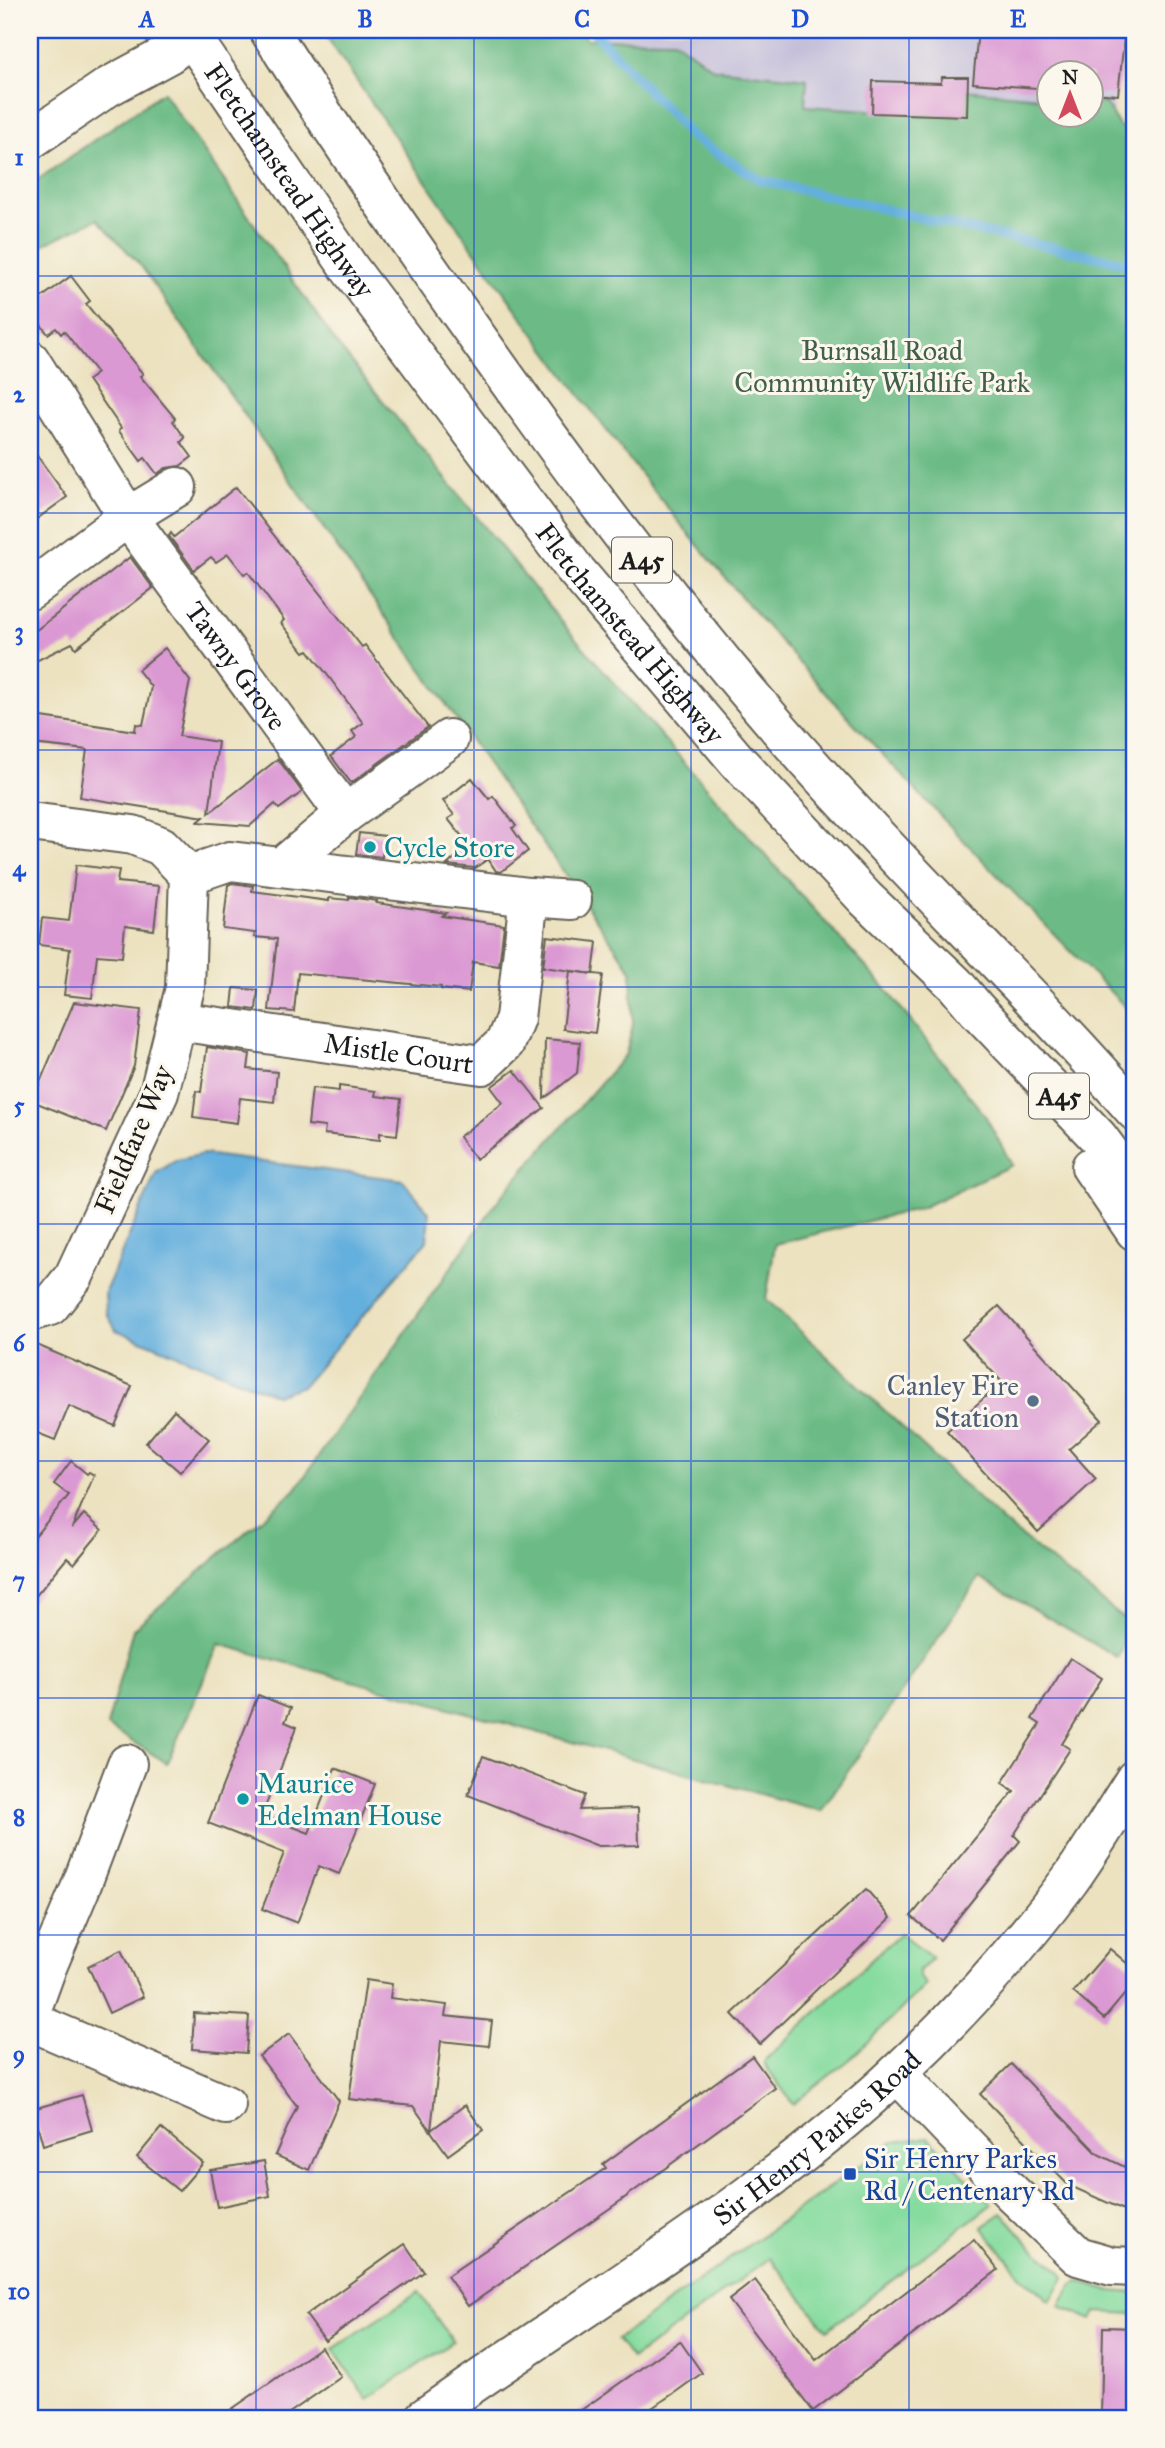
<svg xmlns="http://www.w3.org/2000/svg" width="1165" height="2448" font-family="'IM FELL Great Primer',serif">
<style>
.industrial{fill:#c5c0da}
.green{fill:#86db9f;stroke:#517c5e;stroke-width:2}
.forest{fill:#6cbb86;stroke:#446c51;stroke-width:2}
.water{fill:#64afdd;stroke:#40667c;stroke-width:2}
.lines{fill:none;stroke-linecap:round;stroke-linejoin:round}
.stream{stroke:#64afdd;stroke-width:10}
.building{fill:#db99d3}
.minor-casing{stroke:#656155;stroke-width:42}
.highway-casing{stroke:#656155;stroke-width:42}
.minor{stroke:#fff;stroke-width:38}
.highway{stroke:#fff;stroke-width:38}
.grid{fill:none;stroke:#1d4ed8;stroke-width:2;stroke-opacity:0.55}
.culture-dot{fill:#0f9aa8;stroke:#fbf7ec;stroke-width:2.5}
.service-dot{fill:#5c6f8a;stroke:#fbf7ec;stroke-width:2.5}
.transit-dot{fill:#1a4fb4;stroke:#fbf7ec;stroke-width:2.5}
.labels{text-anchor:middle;stroke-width:6;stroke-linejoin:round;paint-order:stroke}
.shield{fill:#fbf7ec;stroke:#5f5e5a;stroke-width:2}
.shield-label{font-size:26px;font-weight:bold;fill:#1c1c1c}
.street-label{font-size:28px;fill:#1c1c1c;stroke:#fbf7ec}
.park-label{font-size:28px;fill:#415f4a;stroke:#fbf7ec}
.culture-label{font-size:28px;fill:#0d838f;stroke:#fbf7ec;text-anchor:start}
.service-label{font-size:28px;fill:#4e5e75;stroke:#fbf7ec;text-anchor:end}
.transit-label{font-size:28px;fill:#164399;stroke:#fbf7ec;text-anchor:start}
.neatline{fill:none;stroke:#1d4ed8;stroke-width:2.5}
.grid-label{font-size:23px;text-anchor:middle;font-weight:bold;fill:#1d4ed8}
</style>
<rect width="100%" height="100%" fill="#fbf7ec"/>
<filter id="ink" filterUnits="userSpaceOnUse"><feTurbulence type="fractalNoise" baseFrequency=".0143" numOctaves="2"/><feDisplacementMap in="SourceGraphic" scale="14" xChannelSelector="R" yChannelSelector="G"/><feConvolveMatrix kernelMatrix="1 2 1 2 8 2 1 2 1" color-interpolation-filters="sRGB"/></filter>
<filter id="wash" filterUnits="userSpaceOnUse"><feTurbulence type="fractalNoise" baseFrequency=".00686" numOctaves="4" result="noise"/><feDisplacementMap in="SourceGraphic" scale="28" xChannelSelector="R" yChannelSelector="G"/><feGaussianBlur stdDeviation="1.57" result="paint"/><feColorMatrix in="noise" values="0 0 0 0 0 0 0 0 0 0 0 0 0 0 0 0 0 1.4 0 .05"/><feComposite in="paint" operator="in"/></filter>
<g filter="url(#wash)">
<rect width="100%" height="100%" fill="#ece2c0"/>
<!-- industrial -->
<polygon class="industrial" points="592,30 1121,30 1112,119 1105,103 1092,102 1092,74 1050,74 1049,98 967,90 962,116 805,106 807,79 714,69 674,40 601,39"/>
<!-- green -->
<g class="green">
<polygon points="900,1933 932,1958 919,1971 919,1976 926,1985 849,2060 793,2104 765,2065 765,2060"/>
<polygon points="928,2137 992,2204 827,2330 770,2258 632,2359 617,2339 893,2142"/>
<polygon points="1002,2213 1034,2249 1062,2272 1064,2278 1050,2301 1022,2277 982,2227"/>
<polygon points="1078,2281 1112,2291 1135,2293 1135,2314 1096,2312 1092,2320 1060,2306 1073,2284"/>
<polygon points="419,2292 453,2342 367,2399 333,2349"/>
</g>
<!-- forest -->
<g class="forest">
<path d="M322 30H581L587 39 674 40 714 69 807 79 805 106 962 116 966 90 1049 98 1050 116H1092V102L1105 103 1120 127 1135 128V1017C1000 879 865 741 739 594 587 417 453 223 322 30Z"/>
<polygon points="163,92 336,343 569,631 799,893 885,988 986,1117 1012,1165 921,1208 775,1244 766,1299 1002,1521 1133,1626 1117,1657 979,1578 821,1811 219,1644 167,1763 107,1726 133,1629 295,1490 501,1196 626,1054 633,1024 631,970 141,266 97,219 30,251 30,185"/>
</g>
<!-- water -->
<polygon class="water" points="203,1154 403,1180 429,1212 427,1241 303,1386 276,1395 116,1330 106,1312 105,1292 156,1173 177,1160"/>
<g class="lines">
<!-- stream -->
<polyline class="stream" points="592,30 692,137 760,180 982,232 1135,265"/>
</g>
<g id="blocks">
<!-- building -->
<g class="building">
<polygon points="978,30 1125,30 1118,95 1091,93 1091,74 1049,74 1049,89 973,83"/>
<polygon points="942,77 968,77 967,116 872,113 873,81 941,83"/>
<polygon points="71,276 90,301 86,304 143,374 140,376 175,418 173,421 185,438 181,442 192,457 180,466 166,468 157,474 145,458 141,461 119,431 121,428 88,380 97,373 64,331 61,334 56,328 48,334 30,310 30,306"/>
<polygon points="30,446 67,497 30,524"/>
<polygon points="236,487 362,647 365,645 428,727 351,783 331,756 356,737 352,731 363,723 326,673 308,650 304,652 281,623 284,620 248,572 244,574 228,554 216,562 211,557 194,570 169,536 171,533 174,537"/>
<polygon points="130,557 153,588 76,648 72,643 30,664 30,635"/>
<polygon points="165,648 190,681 179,736 218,742 209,813 278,759 302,792 279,809 275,804 250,826 198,822 204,817 80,797 87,750 32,744 35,716 135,731 136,724 143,725 151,687 138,670"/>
<polygon points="472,778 489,799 493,796 516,826 512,828 528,851 501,872 496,871 488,859 475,868 447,865 469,845 448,819 454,815 443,801"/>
<polygon points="359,833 385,836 382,857 356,854"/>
<polygon points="76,865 119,870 117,882 159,886 154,930 125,926 122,957 97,955 92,998 64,995 70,949 39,945 42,918 69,921"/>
<polygon points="232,883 253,886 252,891 329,901 329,898 349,900 349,897 377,901 376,903 446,913 442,916 504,925 499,966 473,962 469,992 441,989 441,987 298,973 294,1012 269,1010 277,939 254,937 255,933 223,929 228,885"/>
<polygon points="547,936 597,942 593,974 543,967"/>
<polygon points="570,971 603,975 595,1033 563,1029"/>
<polygon points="234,988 258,990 256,1010 232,1007"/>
<polygon points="74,1002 141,1010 134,1066 106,1131 32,1101"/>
<polygon points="545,1039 580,1042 577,1073 544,1099"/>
<polygon points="207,1047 250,1054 248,1069 277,1072 274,1102 240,1098 237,1123 193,1117 196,1091 201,1092"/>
<polygon points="514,1070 544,1108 476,1159 459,1137 503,1103 491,1087"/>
<polygon points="339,1086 376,1091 375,1096 401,1099 397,1135 380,1133 380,1140 324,1134 325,1127 308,1125 312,1088 339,1091"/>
<polygon points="999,1306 1102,1420 1069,1449 1096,1479 1038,1532 947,1431 1002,1382 962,1339"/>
<polygon points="30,1342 132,1386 115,1426 69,1406 55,1440 30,1430"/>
<polygon points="174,1410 209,1439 180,1472 146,1443"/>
<polygon points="71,1461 87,1474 89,1472 94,1475 72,1528 84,1514 102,1530 74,1564 67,1558 30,1603 30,1542 69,1495 54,1484"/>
<polygon points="1070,1658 1102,1678 1062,1744 1070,1749 1014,1835 1020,1841 940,1940 911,1916 1014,1791 1002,1783 1040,1724 1032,1719"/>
<polygon points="258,1695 291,1708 285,1722 297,1727 262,1815 309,1833 335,1768 375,1784 339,1874 319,1866 297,1923 262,1909 284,1853 208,1823"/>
<polygon points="483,1756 585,1795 579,1810 638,1808 639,1845 598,1846 468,1795"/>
<polygon points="866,1889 891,1918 760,2044 732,2014"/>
<polygon points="1110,1949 1135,1970 1135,1982 1104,2019 1073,1992"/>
<polygon points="121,1950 143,1997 109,2013 88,1966"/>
<polygon points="366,1980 392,1984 390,1998 447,2005 445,2016 492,2021 489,2046 441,2041 431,2130 465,2105 483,2130 448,2155 413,2106 349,2099"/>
<polygon points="194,2013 249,2016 246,2053 192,2049"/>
<polygon points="289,2034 339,2101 309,2170 275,2155 297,2106 259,2056"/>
<polygon points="752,2056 775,2088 619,2202 468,2306 447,2276 606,2168 603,2164"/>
<polygon points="1011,2064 1098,2154 1135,2172 1135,2215 1068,2185 980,2094"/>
<polygon points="82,2095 92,2130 43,2145 33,2109"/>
<polygon points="161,2128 203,2163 179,2191 137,2157"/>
<polygon points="264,2161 270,2196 217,2207 210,2170"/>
<polygon points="974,2240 998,2270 813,2411 729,2300 755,2280 816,2360"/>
<polygon points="405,2244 424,2272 325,2341 306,2315"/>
<polygon points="1103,2327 1135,2328 1135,2418 1101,2418"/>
<polygon points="680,2341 702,2373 677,2391 637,2418 570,2418"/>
<polygon points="321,2347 341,2377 282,2418 219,2418"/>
</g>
</g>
</g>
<g filter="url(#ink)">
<use href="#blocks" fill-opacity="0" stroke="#656155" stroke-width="2"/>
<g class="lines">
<!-- minor casing -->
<g class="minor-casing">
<g id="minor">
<polyline points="30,140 108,87 169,54 192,37"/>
<path id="s1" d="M30 360 128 517 345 814 449 739"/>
<polyline points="30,590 128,517 177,487"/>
<polyline points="30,822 133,835 161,846 189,875 185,988 159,1093 74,1276 50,1306 30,1312"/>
<polyline points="282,867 345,814"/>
<polyline points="189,875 230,861 529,897 572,900"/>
<path id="s2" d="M177 1021 482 1065 505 1043 515 1018 529 897"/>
<polyline points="30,2014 47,1967 80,1889 127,1764"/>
<polyline points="30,2021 226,2105"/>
<polyline points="897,2073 1011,2192 1078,2256 1112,2266 1135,2267"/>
<path id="s3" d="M424 2418C582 2305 754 2207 897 2073 959 2015 1018 1949 1069 1881 1093 1848 1113 1813 1135 1779"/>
</g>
</g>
<!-- highway casing -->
<g class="highway-casing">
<g id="highway">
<path id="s4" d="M187 30 350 269 573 567 739 763 866 899 955 984 977 1010 1098 1137 1135 1187"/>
<path d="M269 30C333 132 402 232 472 330 581 484 694 635 820 775 923 889 1034 995 1135 1111"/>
<polyline points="1091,1167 1135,1231"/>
</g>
</g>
<!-- minor -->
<use href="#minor" class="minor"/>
<!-- highway -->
<use href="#highway" class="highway"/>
</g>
</g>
<!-- grid -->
<path class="grid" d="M256 30V2418M474 30V2418M691 30V2418M909 30V2418M30 276H1135M30 513H1135M30 750H1135M30 987H1135M30 1224H1135M30 1461H1135M30 1698H1135M30 1935H1135M30 2172H1135"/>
<!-- markers -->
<g class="culture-dot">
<circle cx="370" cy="847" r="7"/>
<circle cx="243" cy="1799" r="7"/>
</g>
<circle class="service-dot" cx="1033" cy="1401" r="7"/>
<rect class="transit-dot" x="843" y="2167" width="14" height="14" rx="3.5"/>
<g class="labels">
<!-- shield labels -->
<g class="shield">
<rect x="612" y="537.5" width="60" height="45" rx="5"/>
<rect x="1029" y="1073.5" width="60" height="45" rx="5"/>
</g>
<g class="shield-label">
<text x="642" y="569">A45</text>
<text x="1059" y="1105">A45</text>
</g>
<!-- street labels -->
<g class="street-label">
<text dy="10" stroke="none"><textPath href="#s4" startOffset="182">Fletchamstead Highway</textPath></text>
<text dy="10" stroke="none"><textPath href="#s4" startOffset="749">Fletchamstead Highway</textPath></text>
<text dy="10" stroke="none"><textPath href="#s1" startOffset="369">Tawny Grove</textPath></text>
<text dy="10" stroke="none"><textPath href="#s2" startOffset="224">Mistle Court</textPath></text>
<text transform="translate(133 1139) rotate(-67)" y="10">Fieldfare Way</text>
<text dy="10" stroke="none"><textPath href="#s3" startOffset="483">Sir Henry Parkes Road</textPath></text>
</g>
<!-- park labels -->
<g class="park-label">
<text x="882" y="360">Burnsall Road<tspan x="882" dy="32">Community Wildlife Park</tspan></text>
</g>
<!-- culture labels -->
<g class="culture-label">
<text x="384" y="857">Cycle Store</text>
<text x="257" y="1793">Maurice<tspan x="257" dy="32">Edelman House</tspan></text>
</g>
<!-- service labels -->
<g class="service-label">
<text x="1019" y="1395">Canley Fire<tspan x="1019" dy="32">Station</tspan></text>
</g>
<!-- transit labels -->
<g class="transit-label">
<text x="864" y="2168">Sir Henry Parkes<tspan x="864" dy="32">Rd / Centenary Rd</tspan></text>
</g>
</g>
<!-- margin -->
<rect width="1165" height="2448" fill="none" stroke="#fbf7ec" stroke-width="77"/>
<!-- north arrow -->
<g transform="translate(1070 94)"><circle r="33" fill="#fbf7ec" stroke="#a29f99" stroke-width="2"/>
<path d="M0-5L12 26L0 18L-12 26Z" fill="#d1495b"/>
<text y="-10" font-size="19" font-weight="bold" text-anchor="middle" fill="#1c1c1c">N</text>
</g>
<rect x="38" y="38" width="1088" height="2372" class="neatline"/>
<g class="grid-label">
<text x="147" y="27">A</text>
<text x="365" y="27">B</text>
<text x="582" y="27">C</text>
<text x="800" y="27">D</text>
<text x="1018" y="27">E</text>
<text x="19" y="165">1</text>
<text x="19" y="402">2</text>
<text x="19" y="639">3</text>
<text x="19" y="876">4</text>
<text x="19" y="1113">5</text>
<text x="19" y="1351">6</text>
<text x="19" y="1588">7</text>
<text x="19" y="1825">8</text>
<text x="19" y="2062">9</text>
<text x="19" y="2299">10</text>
</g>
</svg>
